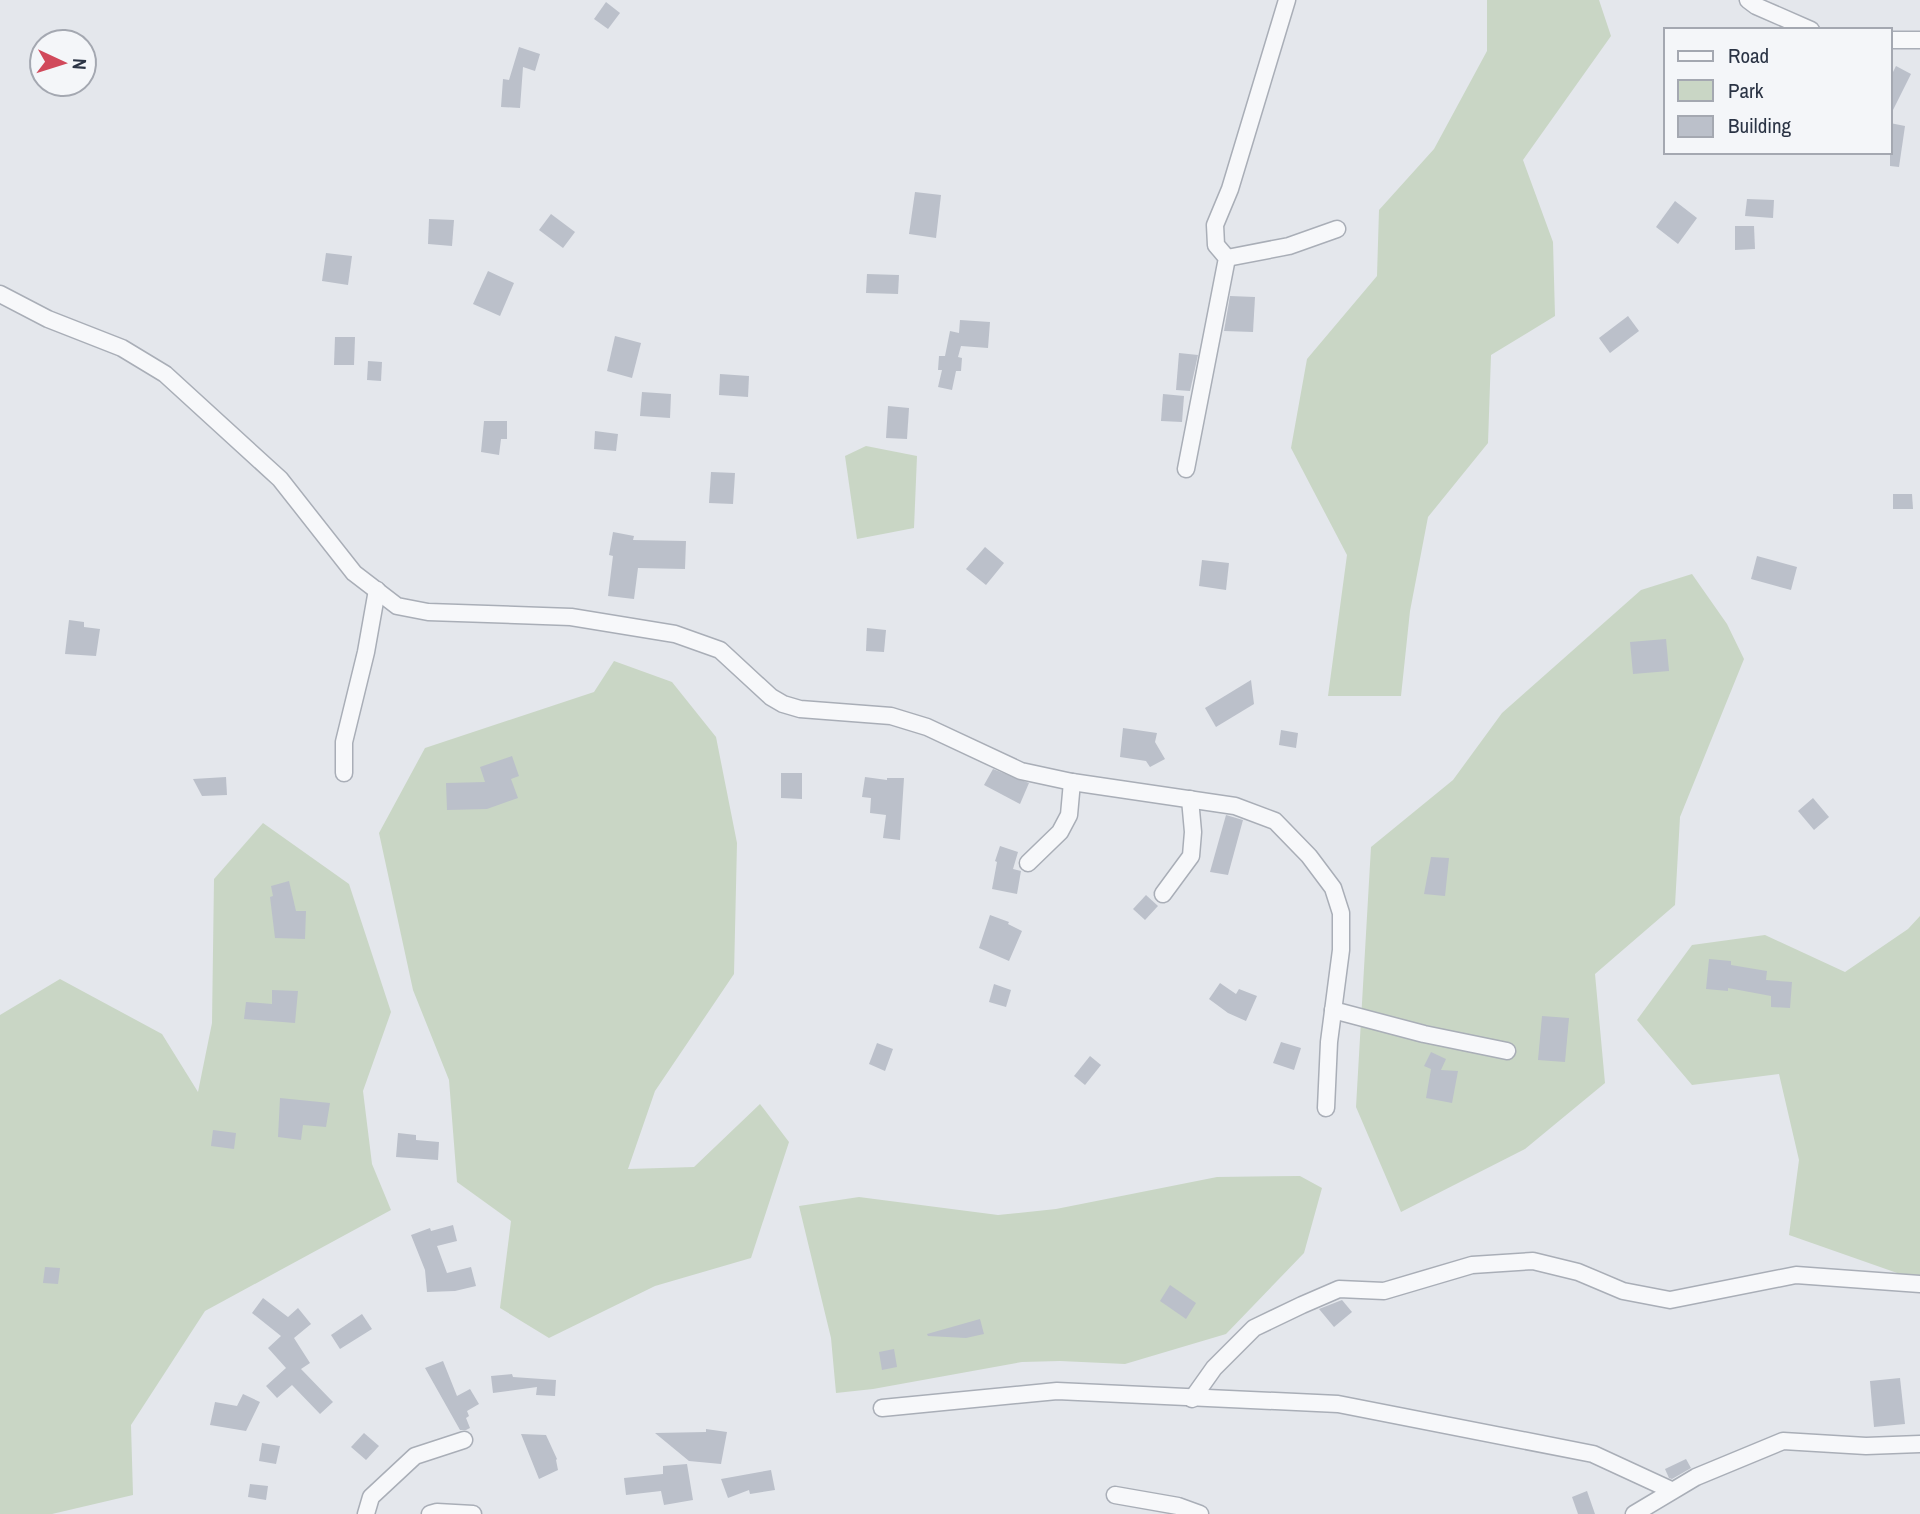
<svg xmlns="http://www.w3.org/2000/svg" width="1920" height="1514" font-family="'Archivo Narrow',sans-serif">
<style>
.green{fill:#c9d6c5}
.building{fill:#bbc0ca}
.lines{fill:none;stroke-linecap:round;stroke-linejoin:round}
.minor-casing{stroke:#a9aeb7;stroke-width:19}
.minor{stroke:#f7f8fa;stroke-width:16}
</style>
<rect width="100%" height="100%" fill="#e4e7ec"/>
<!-- green -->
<g class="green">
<polygon points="1487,0 1599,0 1611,36 1523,160 1553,242 1555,316 1491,355 1488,443 1428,517 1410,611 1401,696 1328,696 1347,555 1291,448 1307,359 1377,276 1379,210 1434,149 1487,51"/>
<polygon points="866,446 917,456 914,528 857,539 845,456"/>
<polygon points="1692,574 1727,624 1744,659 1680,817 1675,905 1595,974 1605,1083 1525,1149 1401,1212 1356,1107 1371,847 1453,780 1502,713 1641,590"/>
<polygon points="614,661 672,682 716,737 737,843 734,974 655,1091 628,1169 694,1167 760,1104 789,1142 751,1258 655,1286 549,1338 500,1308 511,1221 457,1182 449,1080 413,990 379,833 425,748 594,692"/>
<polygon points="263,823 349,884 391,1012 363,1091 372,1164 391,1210 205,1311 131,1425 133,1495 52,1514 0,1514 0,1015 60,979 162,1034 198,1092 212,1023 214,879"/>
<polygon points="1920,916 1920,1281 1789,1235 1799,1160 1779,1074 1692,1085 1637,1020 1692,945 1765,935 1845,972 1908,929"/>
<polygon points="1300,1176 1322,1188 1304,1253 1226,1334 1125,1364 1060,1361 1022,1362 873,1389 836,1393 831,1338 799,1206 859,1197 998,1215 1056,1209 1217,1177"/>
</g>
<!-- building -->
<g class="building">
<polygon points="606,2 620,13 608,29 594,19"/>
<polygon points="519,47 540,54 535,71 523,67 520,108 501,107 503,79 509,80"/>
<polygon points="1896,66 1911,74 1890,116 1890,78"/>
<polygon points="1890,123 1905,126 1899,167 1890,166"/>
<polygon points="915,192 941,195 936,238 909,234"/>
<polygon points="1747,199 1774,200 1773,218 1745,216"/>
<polygon points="1675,201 1697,218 1678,244 1656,227"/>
<polygon points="551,214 575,232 563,248 539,230"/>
<polygon points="429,219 454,220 452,246 428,244"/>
<polygon points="1735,226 1754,226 1755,249 1735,250"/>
<polygon points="326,253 352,256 348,285 322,281"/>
<polygon points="488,271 514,283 500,316 473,304"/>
<polygon points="867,274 899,275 898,294 866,293"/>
<polygon points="1230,296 1255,297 1253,332 1224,331"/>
<polygon points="1628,316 1639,331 1610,353 1599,338"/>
<polygon points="960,320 990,322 988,348 961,346 958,357 962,358 961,371 956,371 952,390 938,387 942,370 938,370 939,356 945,356 950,331 959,333"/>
<polygon points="615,336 641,343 632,378 607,371"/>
<polygon points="335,337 355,337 354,365 334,365"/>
<polygon points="1179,353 1198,355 1190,391 1176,390"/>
<polygon points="368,361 382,362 381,381 367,380"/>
<polygon points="720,374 749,376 748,397 719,395"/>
<polygon points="642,392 671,394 670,418 640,416"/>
<polygon points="1163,394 1184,396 1182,422 1161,421"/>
<polygon points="888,406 909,408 907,439 886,438"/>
<polygon points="484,421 507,421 507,439 501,439 499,455 481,452"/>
<polygon points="595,431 618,434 616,451 594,449"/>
<polygon points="711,472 735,473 733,504 709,503"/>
<polygon points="1893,494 1912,494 1913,509 1893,509"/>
<polygon points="613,532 634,536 633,540 686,541 685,569 638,568 634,599 608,596 613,556 609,555"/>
<polygon points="985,547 1004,563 986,585 966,569"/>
<polygon points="1757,556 1797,567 1791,590 1751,579"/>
<polygon points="1202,560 1229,563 1226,590 1199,586"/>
<polygon points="69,620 84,622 84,627 100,629 96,656 65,654"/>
<polygon points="867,628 886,630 884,652 866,651"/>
<polygon points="1666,639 1669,671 1633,674 1630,642"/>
<polygon points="1251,680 1254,704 1216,727 1205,708"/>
<polygon points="1123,728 1157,733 1155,742 1165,759 1150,767 1146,761 1120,757"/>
<polygon points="1281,730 1298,733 1296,748 1279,745"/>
<polygon points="512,756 519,776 511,779 518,798 487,809 447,810 446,783 485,782 480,767"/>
<polygon points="993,769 1029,783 1020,804 984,785"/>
<polygon points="781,773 802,773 802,799 781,798"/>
<polygon points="226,777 227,795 202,796 193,779"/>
<polygon points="865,777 887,780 887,778 904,778 900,840 883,838 886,815 870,813 871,798 862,797"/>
<polygon points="1813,798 1829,817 1814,830 1798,811"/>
<polygon points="1226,815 1243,820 1228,875 1210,872"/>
<polygon points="1000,846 1018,852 1013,869 1021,871 1017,894 992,889 997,862 995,861"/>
<polygon points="1431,857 1449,858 1445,896 1424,894"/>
<polygon points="289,881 296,911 306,911 305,939 275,938 270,897 273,896 271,886"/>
<polygon points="1146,895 1158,906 1145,920 1133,909"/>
<polygon points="990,915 1009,922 1008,924 1022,931 1009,961 979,948"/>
<polygon points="1709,959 1731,961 1731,965 1767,971 1766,980 1792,982 1790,1008 1771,1007 1771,996 1728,988 1728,991 1706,989"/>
<polygon points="1220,983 1236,994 1239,989 1257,996 1246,1021 1228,1013 1209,999"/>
<polygon points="994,984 1011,990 1006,1007 989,1002"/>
<polygon points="272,990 298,991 295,1023 244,1019 246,1002 272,1004"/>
<polygon points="1542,1016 1569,1018 1565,1062 1538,1060"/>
<polygon points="1281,1042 1301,1048 1294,1070 1273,1063"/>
<polygon points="877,1043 893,1049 885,1071 869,1064"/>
<polygon points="1431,1052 1446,1059 1441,1070 1458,1071 1452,1103 1426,1098 1431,1069 1424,1066"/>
<polygon points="1090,1056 1101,1065 1085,1085 1074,1076"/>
<polygon points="280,1098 330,1103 326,1127 303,1125 301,1140 278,1137"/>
<polygon points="213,1130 236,1133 234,1149 211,1146"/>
<polygon points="398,1133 416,1135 416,1140 439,1142 438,1160 396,1157"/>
<polygon points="453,1225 457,1241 437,1246 447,1273 471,1267 476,1286 455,1291 427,1292 425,1270 411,1235 430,1228 431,1231"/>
<polygon points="45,1267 60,1268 58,1284 43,1283"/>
<polygon points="1170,1285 1196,1303 1186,1319 1160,1301"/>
<polygon points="263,1298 288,1317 298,1308 311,1324 294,1338 310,1363 301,1369 333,1402 320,1414 292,1385 277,1398 266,1386 286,1368 268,1348 281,1336 252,1313"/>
<polygon points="1342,1300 1352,1312 1334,1327 1319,1309"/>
<polygon points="362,1314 372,1329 340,1349 331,1335"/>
<polygon points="980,1319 984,1334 966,1338 928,1336 927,1334"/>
<polygon points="894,1349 897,1367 882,1370 879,1352"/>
<polygon points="443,1361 457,1396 470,1389 479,1404 467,1411 469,1416 466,1418 470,1428 466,1430 460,1430 425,1368"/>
<polygon points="512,1374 513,1377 556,1380 555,1396 536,1395 537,1387 493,1393 491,1376"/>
<polygon points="1900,1378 1905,1424 1874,1427 1870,1381"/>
<polygon points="243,1394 260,1402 246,1431 210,1425 215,1402 237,1406"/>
<polygon points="706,1429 727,1432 721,1464 689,1461 655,1433 706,1432"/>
<polygon points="364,1433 379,1446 366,1460 351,1447"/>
<polygon points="521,1434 546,1435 557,1459 556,1460 558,1470 539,1479"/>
<polygon points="262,1443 280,1446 276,1464 259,1461"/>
<polygon points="1686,1459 1691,1468 1672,1479 1669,1478 1665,1469"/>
<polygon points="687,1464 693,1500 664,1505 661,1491 626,1495 624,1478 663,1474 663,1466"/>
<polygon points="771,1470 775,1490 750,1494 749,1490 728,1498 721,1479"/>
<polygon points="250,1484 268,1486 266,1500 248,1497"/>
<polygon points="1587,1491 1595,1514 1578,1514 1572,1497"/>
</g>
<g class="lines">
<!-- minor casing -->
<g class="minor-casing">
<g id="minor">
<polyline points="1748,0 1756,6 1811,30"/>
<polyline points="1890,40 1920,40"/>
<polyline points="1227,258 1289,246 1337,229"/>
<polyline points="0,294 48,319 122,348 165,374 280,479 354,573 397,606 428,612 571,617 675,634 720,650 771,697 783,704 800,709 891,716 927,727 1021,771 1072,782 1235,806 1275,821 1309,856 1333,888 1341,913 1341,950 1329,1042 1326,1108"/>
<polyline points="1186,469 1227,258 1216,245 1215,225 1230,189 1287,0"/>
<polyline points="344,773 344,742 366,652 377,590"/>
<polyline points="1028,863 1060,832 1069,815 1072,782"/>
<polyline points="1163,894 1191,856 1193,832 1190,799"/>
<polyline points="1333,1010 1424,1034 1507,1051"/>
<polyline points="1192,1399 1214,1368 1254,1328 1302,1305 1339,1289 1384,1291 1472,1265 1533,1261 1578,1272 1623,1291 1670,1300 1796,1275 1920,1284"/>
<polyline points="882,1408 1057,1391 1338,1404 1593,1454 1671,1490"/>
<polyline points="1115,1495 1178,1506 1200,1514"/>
<polyline points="366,1514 371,1497 415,1456 464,1440"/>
<polyline points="430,1514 437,1512 473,1514"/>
<polyline points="1634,1514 1696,1477 1783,1441 1866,1446 1920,1444"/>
</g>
</g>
<!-- minor -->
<use href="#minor" class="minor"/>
</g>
<!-- legend -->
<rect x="1664" y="28" width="228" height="126" fill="#f4f6f9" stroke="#a4a8b1" stroke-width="2"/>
<rect x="1678" y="51" width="35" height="10" fill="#f7f8fa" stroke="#a4a8b1" stroke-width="2"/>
<text x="1728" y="63" font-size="21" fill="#2b3445">Road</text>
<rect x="1678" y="80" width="35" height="21" fill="#c9d6c5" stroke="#a4a8b1" stroke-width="2"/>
<text x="1728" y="98" font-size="21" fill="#2b3445">Park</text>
<rect x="1678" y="116" width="35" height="21" fill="#bbc0ca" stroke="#a4a8b1" stroke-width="2"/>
<text x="1728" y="133" font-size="21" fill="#2b3445">Building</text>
<!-- north arrow -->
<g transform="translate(63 63) rotate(94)"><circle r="33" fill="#f4f6f9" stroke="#a4a8b1" stroke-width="2"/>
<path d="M0-5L12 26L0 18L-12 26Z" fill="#d1495b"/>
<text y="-10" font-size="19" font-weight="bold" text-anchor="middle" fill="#2b3445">N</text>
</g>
</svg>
